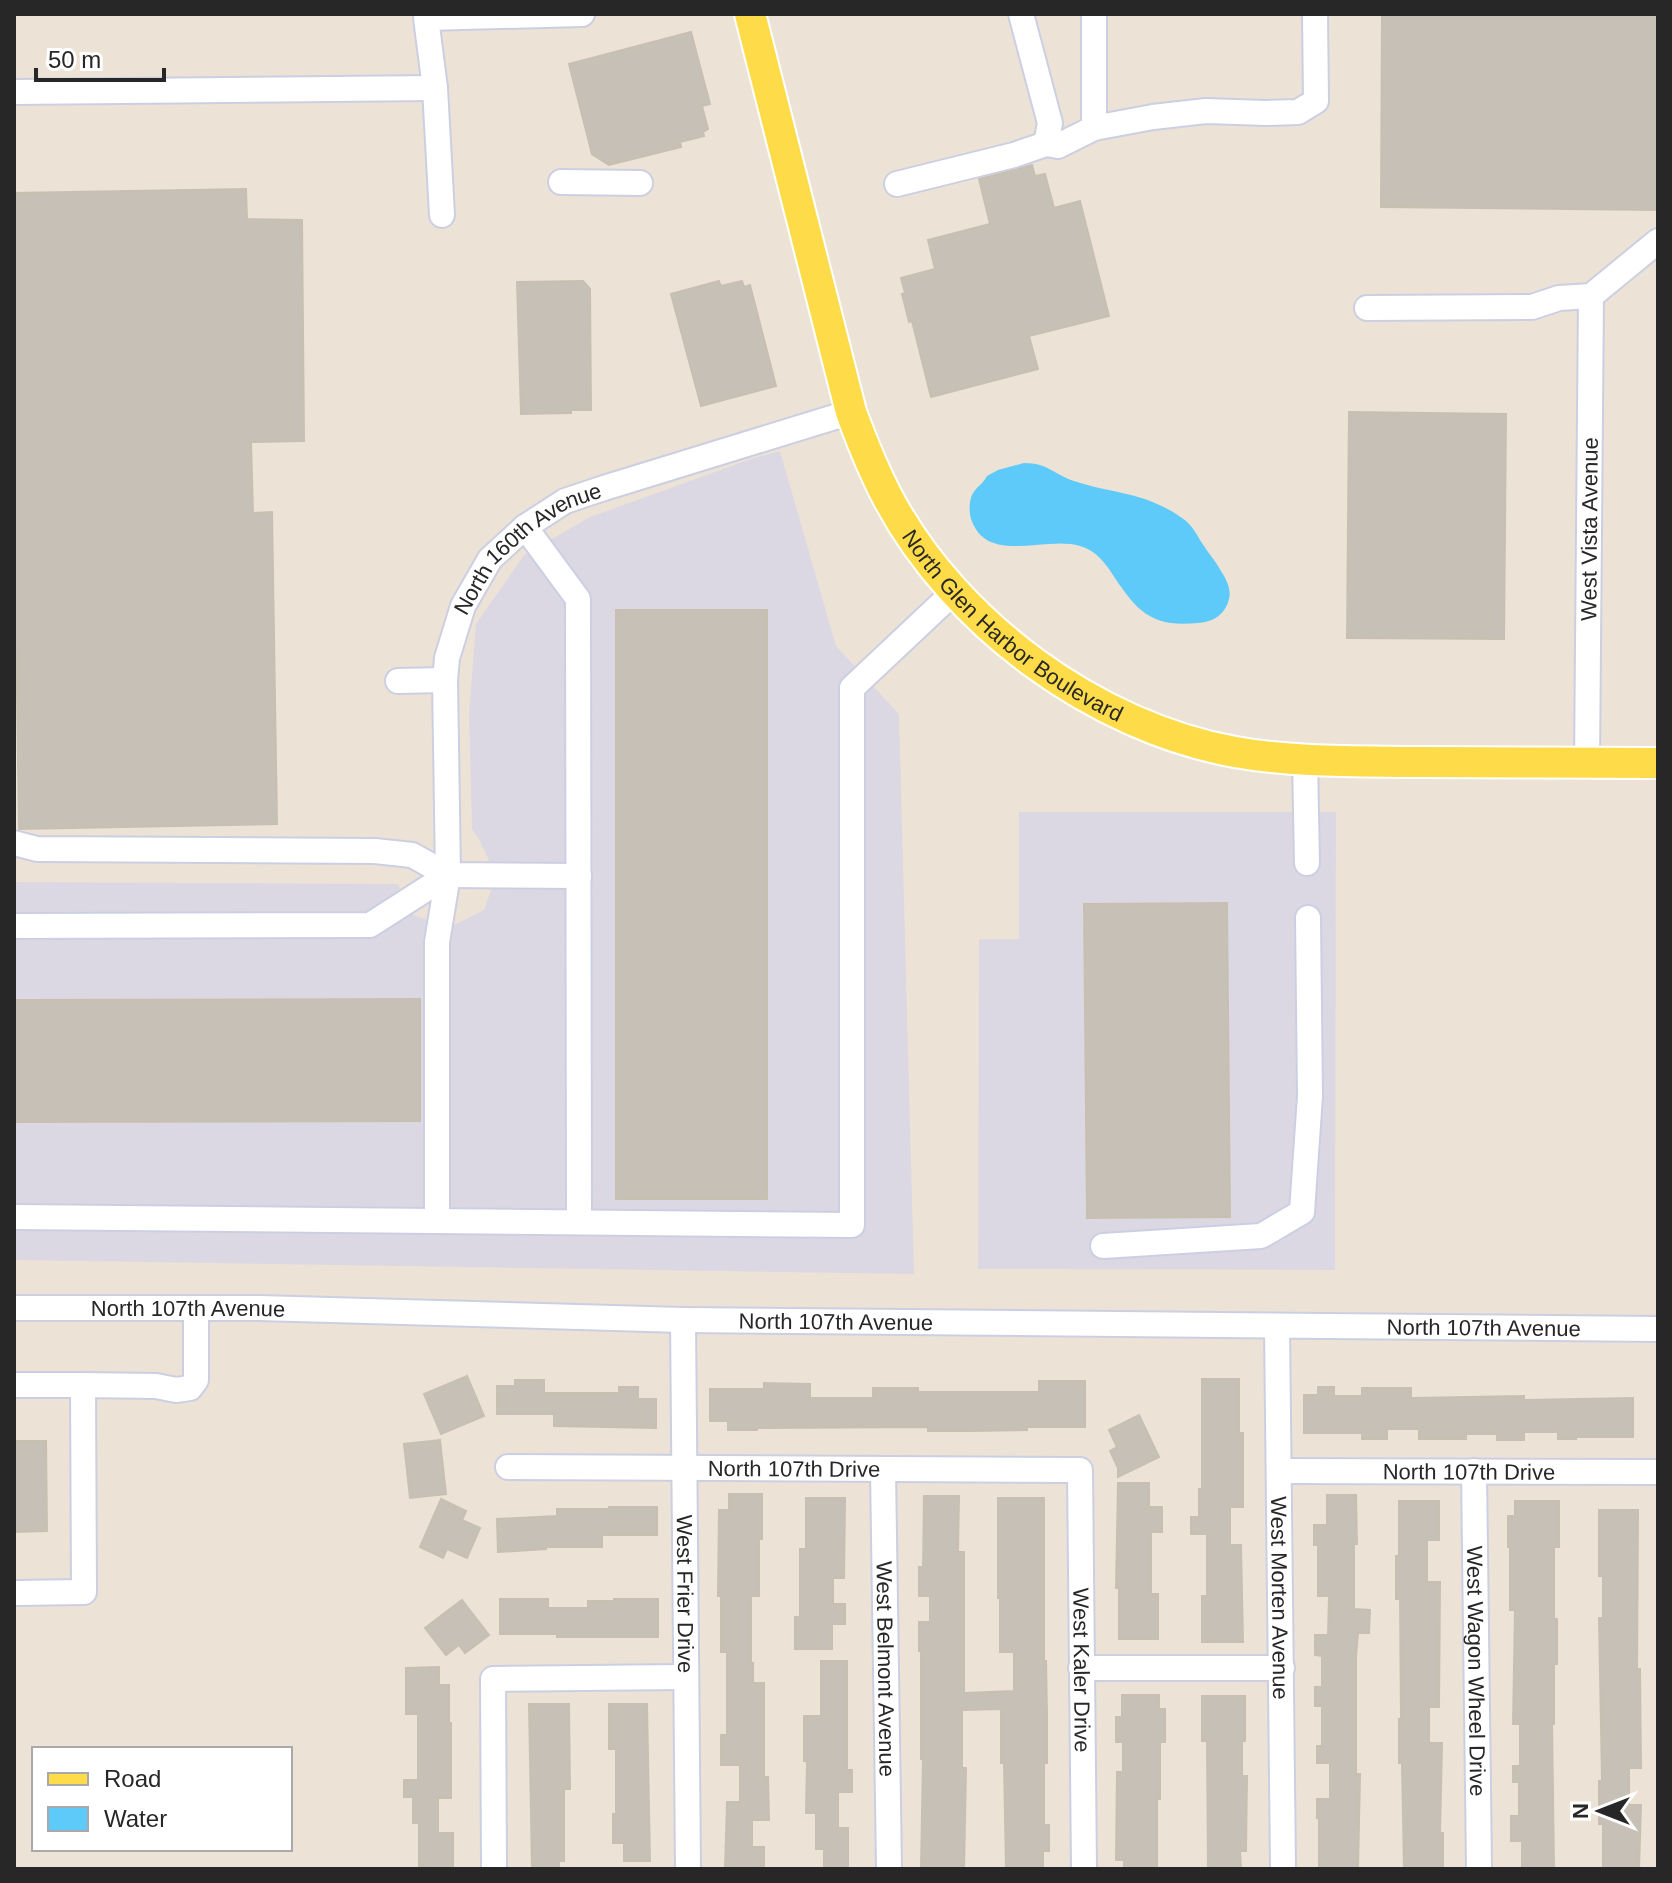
<svg xmlns="http://www.w3.org/2000/svg" width="1672" height="1883" font-family="Helvetica,sans-serif">
<style>
.industrial{fill:#dcd8e3}
.water{fill:#5dcafa}
.building{fill:#c6c0b7;stroke:#c7c0b0;stroke-width:2}
.lines{fill:none;stroke-linecap:round;stroke-linejoin:round}
.minor-casing{stroke:#cccfe2;stroke-width:28}
.major-casing{stroke:#fff;stroke-width:34}
.minor{stroke:#fff;stroke-width:24}
.major{stroke:#fedb48;stroke-width:30}
.labels{text-anchor:middle;stroke-width:6;stroke-linejoin:round;paint-order:stroke}
.street-label{font-size:22px;fill:#272727;stroke:#fff}
</style>
<rect width="100%" height="100%" fill="#ece3d6"/>
<!-- industrial -->
<g class="industrial">
<polygon points="780,451 836,646 899,714 914,1274 14,1260 14,882 398,884 414,915 448,928 484,910 496,876 480,841 472,829 469,714 476,624 524,555 590,517 751,459"/>
<polygon points="1019,812 1336,812 1335,1270 978,1269 979,939 1019,939"/>
</g>
<!-- water -->
<path class="water" d="M1024 463C1048 463 1053 474 1074 481 1113 494 1146 492 1182 518 1193 525 1197 536 1204 546 1208 553 1214 559 1218 566 1224 576 1232 587 1229 599 1225 615 1213 622 1198 623 1150 628 1136 610 1111 572 1103 560 1094 550 1080 546 1045 535 987 566 971 519 969 512 969 502 972 495 976 487 983 484 987 476L998 470Z"/>
<!-- building -->
<g class="building">
<polygon points="1382,14 1658,14 1658,210 1381,207"/>
<polygon points="691,32 710,104 702,106 708,129 703,132 704,136 680,142 681,147 609,165 592,154 569,64"/>
<polygon points="1032,165 1035,176 1045,174 1054,208 1080,201 1109,316 1029,336 1038,369 931,397 912,321 909,322 902,294 905,293 901,278 935,269 928,240 990,224 979,179"/>
<polygon points="246,189 247,219 302,220 304,441 251,442 253,513 272,512 277,824 19,829 14,491 14,193"/>
<polygon points="583,281 590,289 591,410 571,410 571,413 521,414 517,282"/>
<polygon points="719,281 721,286 742,281 744,287 750,285 776,386 701,406 671,294"/>
<polygon points="1349,412 1506,414 1504,639 1347,638"/>
<rect x="616" y="610" width="151" height="589"/>
<polygon points="1227,903 1230,1217 1087,1218 1084,904"/>
<polygon points="420,999 420,1121 14,1122 14,1000"/>
<polygon points="467,1376 484,1416 441,1434 424,1394"/>
<polygon points="1202,1379 1239,1379 1239,1433 1243,1433 1243,1507 1230,1507 1230,1545 1241,1545 1243,1642 1202,1642 1202,1596 1207,1596 1207,1534 1191,1534 1191,1517 1199,1517 1199,1489 1202,1489"/>
<polygon points="515,1380 544,1380 544,1393 619,1393 619,1387 638,1387 638,1399 656,1399 656,1428 554,1426 554,1414 497,1414 497,1386 515,1386"/>
<polygon points="1039,1381 1085,1381 1085,1427 1027,1427 1027,1430 972,1431 928,1431 928,1427 757,1428 757,1430 728,1430 728,1421 710,1421 710,1389 764,1389 764,1383 810,1384 810,1398 873,1398 873,1388 918,1388 918,1392 1039,1392"/>
<polygon points="1318,1387 1334,1387 1334,1396 1362,1396 1362,1388 1411,1388 1411,1398 1524,1396 1524,1400 1633,1398 1633,1437 1576,1437 1576,1439 1558,1439 1558,1432 1524,1432 1524,1440 1497,1440 1497,1434 1466,1434 1466,1439 1419,1439 1419,1429 1387,1429 1387,1439 1362,1439 1362,1433 1304,1433 1304,1395 1318,1395"/>
<polygon points="1139,1415 1159,1457 1118,1477 1118,1468 1110,1451 1117,1447 1109,1430"/>
<polygon points="440,1440 446,1494 410,1498 404,1444"/>
<polygon points="14,1441 46,1441 47,1531 14,1532"/>
<polygon points="1118,1483 1149,1483 1149,1507 1162,1507 1162,1532 1151,1532 1151,1594 1158,1594 1158,1639 1119,1639 1119,1588 1116,1588"/>
<polygon points="729,1494 762,1494 762,1539 759,1539 759,1596 751,1596 751,1663 753,1663 753,1683 764,1683 764,1777 768,1777 769,1820 752,1820 752,1847 764,1847 764,1866 753,1866 753,1869 725,1869 727,1802 740,1802 740,1765 721,1765 721,1735 727,1735 727,1652 721,1652 721,1596 718,1596 719,1510 729,1510"/>
<polygon points="1327,1495 1356,1495 1357,1544 1354,1544 1354,1609 1370,1610 1369,1633 1358,1633 1356,1656 1356,1774 1360,1774 1358,1869 1319,1869 1319,1818 1317,1818 1317,1799 1330,1799 1330,1763 1317,1763 1317,1746 1322,1746 1322,1706 1315,1706 1315,1687 1322,1687 1322,1656 1315,1655 1315,1635 1328,1635 1329,1596 1318,1596 1318,1545 1314,1545 1314,1525 1327,1525"/>
<polygon points="924,1496 959,1496 958,1552 964,1552 964,1693 1014,1691 1014,1652 1000,1652 1000,1598 998,1598 998,1498 1044,1498 1044,1661 1046,1661 1047,1714 1047,1763 1044,1763 1044,1825 1049,1825 1049,1851 1043,1851 1043,1869 1006,1869 1004,1763 1001,1763 1001,1709 962,1710 962,1768 966,1768 964,1869 921,1869 923,1759 921,1759 921,1651 919,1651 919,1622 930,1622 930,1596 919,1596 919,1567 923,1567"/>
<polygon points="806,1498 845,1498 844,1578 833,1578 833,1604 845,1604 845,1624 832,1624 832,1649 795,1649 795,1617 800,1617 800,1549 806,1549"/>
<polygon points="441,1499 466,1511 462,1520 480,1528 467,1558 447,1549 443,1558 420,1547"/>
<polygon points="1399,1501 1439,1501 1439,1540 1427,1540 1427,1582 1440,1582 1439,1707 1429,1707 1429,1743 1442,1743 1440,1833 1443,1833 1443,1869 1404,1869 1402,1763 1399,1763 1399,1719 1401,1719 1400,1599 1396,1599 1396,1556 1399,1556"/>
<polygon points="1515,1501 1559,1501 1559,1547 1554,1547 1554,1619 1557,1619 1557,1664 1554,1664 1554,1724 1552,1724 1554,1869 1522,1869 1522,1841 1511,1841 1511,1816 1519,1816 1519,1782 1513,1782 1513,1766 1520,1766 1520,1724 1513,1724 1515,1610 1510,1610 1510,1547 1508,1547 1508,1516 1515,1516"/>
<polygon points="609,1507 657,1507 657,1535 602,1535 602,1547 546,1547 546,1549 498,1552 497,1519 557,1516 557,1509 609,1509"/>
<polygon points="1599,1510 1638,1510 1637,1669 1640,1669 1641,1768 1629,1768 1629,1805 1641,1805 1639,1869 1603,1869 1603,1824 1599,1824 1599,1781 1602,1781 1599,1618 1603,1618 1603,1576 1599,1576"/>
<polygon points="500,1599 548,1599 548,1608 588,1608 588,1601 614,1601 614,1599 658,1599 658,1637 557,1637 557,1634 500,1634"/>
<polygon points="462,1600 489,1635 465,1653 459,1645 446,1655 425,1628"/>
<polygon points="821,1661 847,1661 847,1770 852,1770 852,1792 838,1792 838,1828 848,1828 848,1868 824,1868 824,1849 816,1849 816,1813 806,1813 807,1761 804,1761 804,1716 821,1716"/>
<polygon points="439,1667 439,1685 449,1685 449,1723 451,1723 451,1798 438,1798 438,1833 453,1833 453,1869 429,1869 429,1866 419,1866 419,1823 413,1823 413,1797 404,1797 404,1780 418,1780 418,1714 406,1714 406,1668"/>
<polygon points="1122,1695 1159,1695 1159,1709 1165,1709 1165,1742 1160,1742 1160,1799 1157,1799 1157,1869 1124,1869 1124,1860 1116,1860 1117,1772 1123,1772 1123,1742 1116,1742 1116,1717 1122,1717"/>
<polygon points="1202,1696 1245,1696 1245,1741 1242,1741 1242,1776 1247,1776 1246,1851 1240,1851 1241,1869 1208,1869 1207,1741 1202,1741"/>
<polygon points="529,1704 569,1704 570,1789 564,1789 564,1861 559,1861 559,1869 532,1869"/>
<polygon points="609,1704 647,1704 650,1861 624,1861 624,1843 613,1843 613,1814 616,1814 616,1749 609,1749"/>
</g>
<g class="lines">
<!-- minor casing -->
<g class="minor-casing">
<g id="minor">
<polyline points="1094,14 1094,128 1153,117 1206,111 1266,113 1298,112 1316,101 1315,14"/>
<polyline points="14,92 435,88"/>
<polyline points="1046,144 1058,146 1094,128"/>
<polyline points="561,182 640,183"/>
<polyline points="897,184 1014,155 1046,144 1050,123 1021,14"/>
<polyline points="442,215 435,88 426,18 582,14"/>
<polyline points="1367,308 1532,307 1559,298 1591,296 1658,241"/>
<polyline points="525,527 578,599 579,1222"/>
<polyline points="398,681 445,680"/>
<polyline points="1305,759 1307,863"/>
<path id="s1" d="M1587 763 1591 296"/>
<polyline points="14,843 37,849 375,851 412,855 448,875 579,876"/>
<polyline points="14,926 370,925 448,875"/>
<polyline points="14,1217 852,1225 852,688 954,592"/>
<path id="s2" d="M437 1221V942L448 875 445 680 447 658 463 606 490 559 525 527 565 501 604 488 851 412"/>
<polyline points="1103,1246 1261,1236 1302,1212 1310,1096 1308,918"/>
<path id="s3" d="M14 1308H259L683 1320 1658 1329"/>
<path id="s4" d="M683 1320 688 1869"/>
<path id="s5" d="M1277 1326 1283 1869"/>
<polyline points="14,1385 83,1385"/>
<path id="s6" d="M508 1467 1080 1470 1084 1869"/>
<path id="s7" d="M883 1469 889 1869"/>
<path id="s8" d="M1279 1471 1658 1472"/>
<path id="s9" d="M1474 1471 1479 1869"/>
<polyline points="14,1593 84,1592 83,1385 156,1386 176,1390 190,1388 196,1380 196,1308"/>
<polyline points="1081,1668 1282,1668"/>
<polyline points="494,1869 493,1679 685,1677"/>
</g>
</g>
<!-- major casing -->
<g class="major-casing">
<g id="major">
<path id="s10" d="M750 14 851 412C862 442 874 472 889 500 956 625 1096 727 1235 752 1296 763 1360 761 1422 762 1501 762 1579 763 1658 763"/>
</g>
</g>
<!-- minor -->
<use href="#minor" class="minor"/>
<!-- major -->
<use href="#major" class="major"/>
</g>
<g class="labels">
<!-- street labels -->
<g class="street-label">
<text dy="8" stroke="none"><textPath href="#s1" startOffset="234">West Vista Avenue</textPath></text>
<text dy="8" stroke="none"><textPath href="#s2" startOffset="708">North 160th Avenue</textPath></text>
<text dy="8" stroke="none"><textPath href="#s10" startOffset="686">North Glen Harbor Boulevard</textPath></text>
<text dy="8" stroke="none"><textPath href="#s3" startOffset="174">North 107th Avenue</textPath></text>
<text dy="8" stroke="none"><textPath href="#s3" startOffset="822">North 107th Avenue</textPath></text>
<text dy="8" stroke="none"><textPath href="#s3" startOffset="1470">North 107th Avenue</textPath></text>
<text dy="8" stroke="none"><textPath href="#s6" startOffset="286">North 107th Drive</textPath></text>
<text dy="8" stroke="none"><textPath href="#s8" startOffset="190">North 107th Drive</textPath></text>
<text dy="8" stroke="none"><textPath href="#s4" startOffset="274">West Frier Drive</textPath></text>
<text dy="8" stroke="none"><textPath href="#s5" startOffset="272">West Morten Avenue</textPath></text>
<text dy="8" stroke="none"><textPath href="#s7" startOffset="200">West Belmont Avenue</textPath></text>
<text dy="8" stroke="none"><textPath href="#s6" startOffset="772">West Kaler Drive</textPath></text>
<text dy="8" stroke="none"><textPath href="#s9" startOffset="200">West Wagon Wheel Drive</textPath></text>
</g>
</g>
<!-- border -->
<rect width="1672" height="1883" fill="none" stroke="#272727" stroke-width="32"/>
<!-- legend -->
<rect x="32" y="1747" width="260" height="104" fill="#ffffff" stroke="#a9a9a9" stroke-width="2"/>
<rect x="48" y="1773" width="40" height="12" fill="#fedb48" stroke="#a9a9a9" stroke-width="2"/>
<text x="104" y="1787" font-size="24" fill="#272727">Road</text>
<rect x="48" y="1807" width="40" height="24" fill="#5dcafa" stroke="#a9a9a9" stroke-width="2"/>
<text x="104" y="1827" font-size="24" fill="#272727">Water</text>
<!-- north arrow -->
<g transform="translate(1600 1811) rotate(270)" stroke="#ffffff" stroke-width="6" paint-order="stroke">
<path d="M0-6L14 30L0 20L-14 30Z" fill="#272727"/>
<text y="-12" font-size="22" font-weight="bold" text-anchor="middle" fill="#272727">N</text>
</g>
<!-- scale -->
<path d="M36 68v12h128v-12" fill="none" stroke="#272727" stroke-width="4"/>
<text x="48" y="68" font-size="24" fill="#272727" stroke="#ffffff" stroke-width="6" paint-order="stroke">50 m</text>
</svg>
